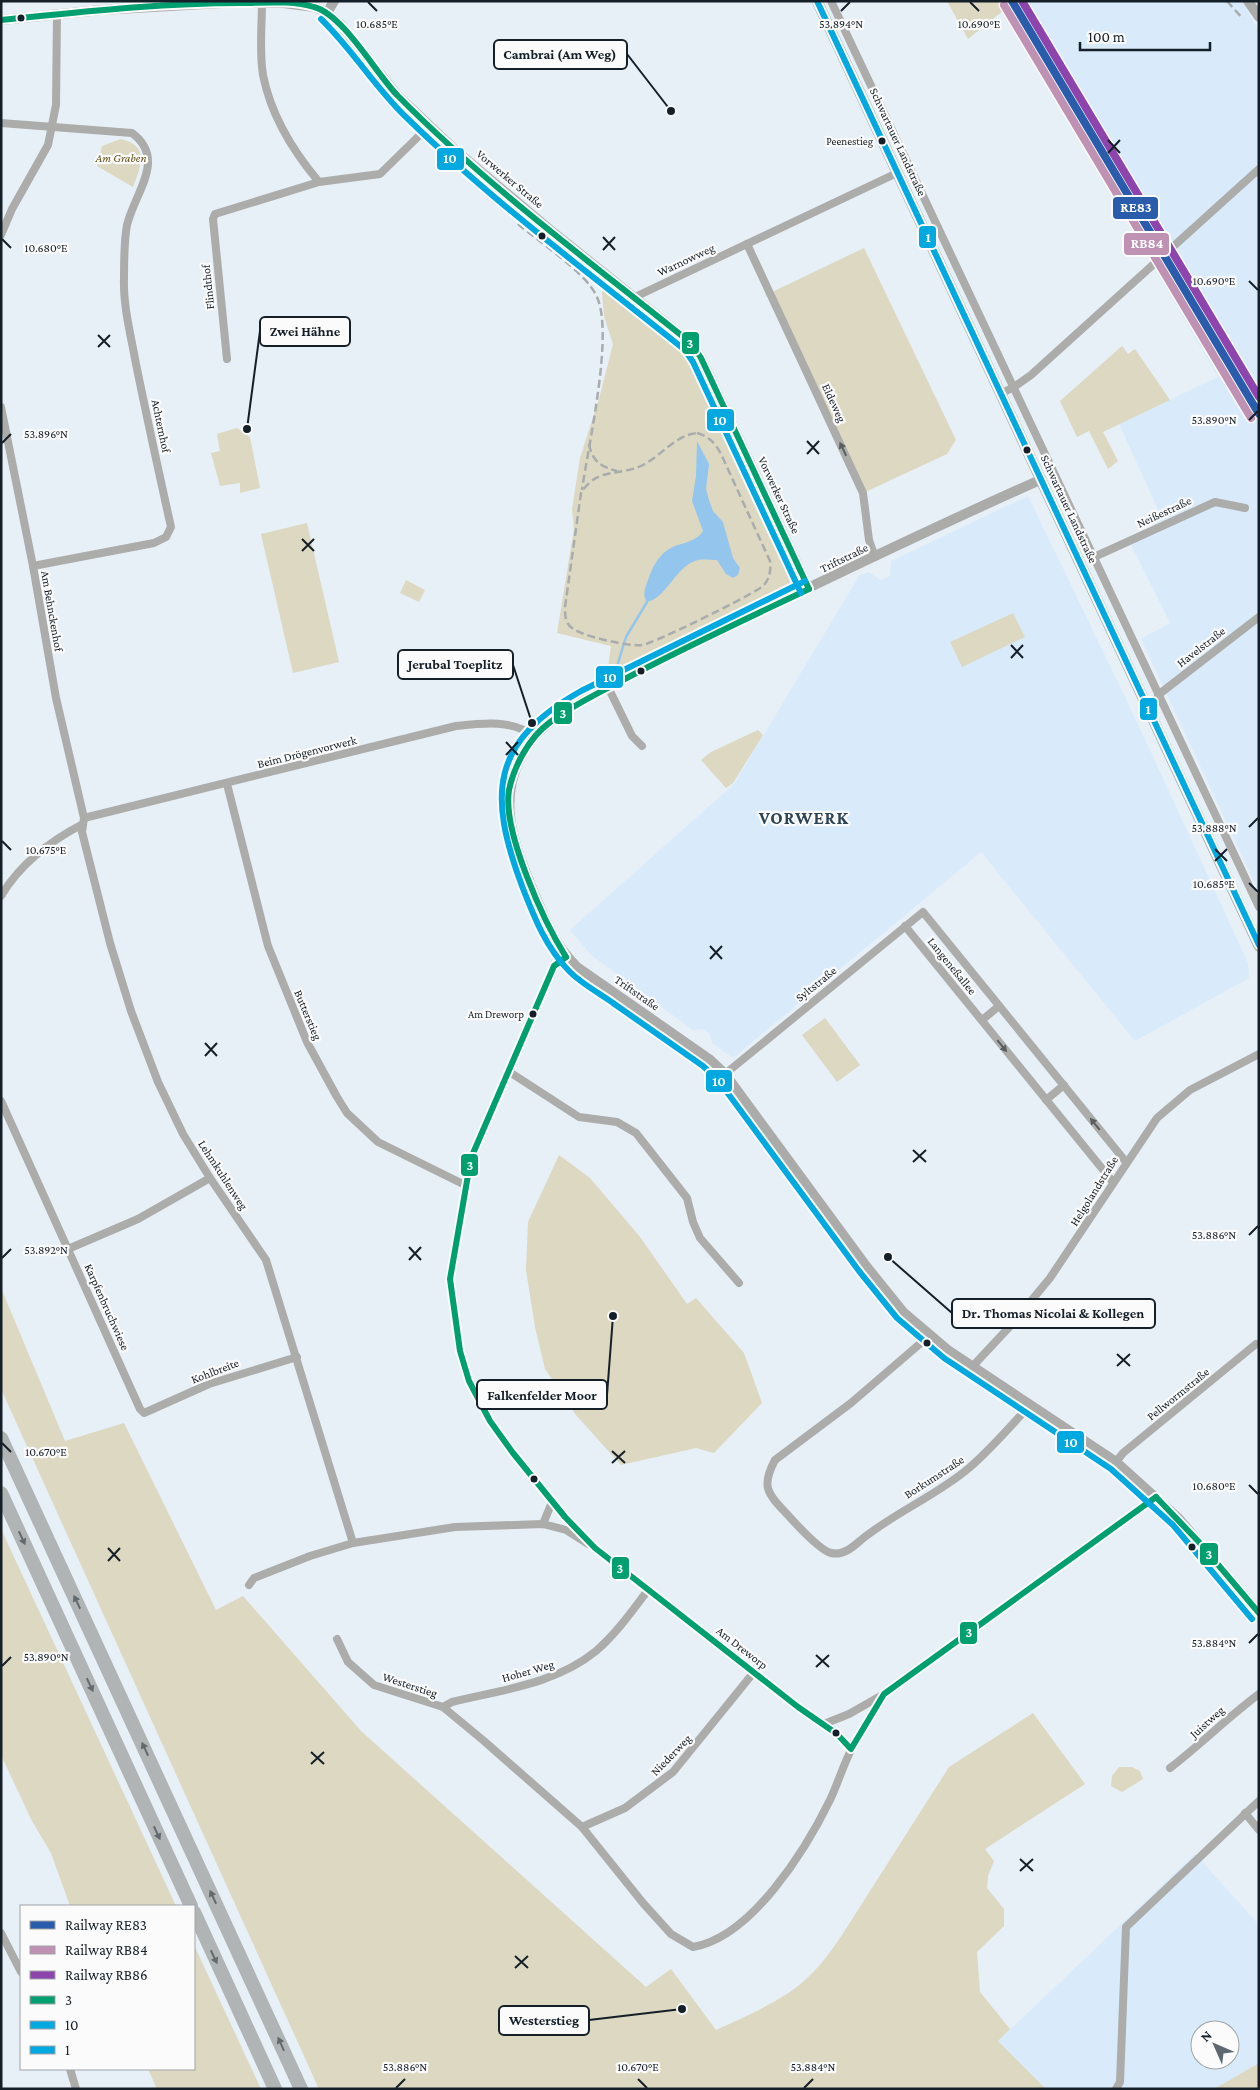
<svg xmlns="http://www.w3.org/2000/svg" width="1260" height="2090" font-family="'Crimson Pro',serif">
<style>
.built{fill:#d9ebfb;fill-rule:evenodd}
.green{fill:#ddd8c1}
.water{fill:#94c6ed}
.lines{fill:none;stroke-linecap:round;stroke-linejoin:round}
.stream{stroke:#94c6ed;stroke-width:2.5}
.street{stroke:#acacaa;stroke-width:8}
.secondary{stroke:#ababa9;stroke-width:10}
.primary{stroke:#adafae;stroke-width:11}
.highway{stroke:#b1b4b4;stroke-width:14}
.rail{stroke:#a9acad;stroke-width:2.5;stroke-dasharray:8 4;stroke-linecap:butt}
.bus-1-casing{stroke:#fbfbfb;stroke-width:10}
.bus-2-casing{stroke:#fbfbfb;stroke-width:10}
.bus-3-casing{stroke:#fbfbfb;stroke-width:10}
.bus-1{stroke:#009f6f;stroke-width:6}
.bus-2{stroke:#01a9e0;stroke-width:6}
.bus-3{stroke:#01a9e0;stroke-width:6}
.rail-1-casing{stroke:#fbfbfb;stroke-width:11}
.rail-2-casing{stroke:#fbfbfb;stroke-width:11}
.rail-3-casing{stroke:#fbfbfb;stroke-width:11}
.rail-1{stroke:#295caa;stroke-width:8}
.rail-2{stroke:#bf92b3;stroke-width:8}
.rail-3{stroke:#8e44ad;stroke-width:8}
.oneway{fill:#595e62}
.oneway2{fill:#636a6e}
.ticks{fill:none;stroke:#151f28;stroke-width:2}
.bus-dot{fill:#151f28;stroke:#fbfbfb;stroke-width:2}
.labels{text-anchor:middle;stroke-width:4.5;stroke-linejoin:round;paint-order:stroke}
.bus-label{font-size:11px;fill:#151f28;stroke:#fbfbfb;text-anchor:end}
.street-label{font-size:12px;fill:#151f28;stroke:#fbfbfb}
.park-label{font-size:12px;font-style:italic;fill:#66551a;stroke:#fbfbfb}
.district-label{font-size:18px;font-weight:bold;letter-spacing:1px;fill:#2d4457;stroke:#fbfbfb}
.ticks-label{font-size:12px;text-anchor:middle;fill:#151f28;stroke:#fbfbfb;stroke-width:4.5;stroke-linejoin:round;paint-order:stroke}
.leader{fill:none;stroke:#151f28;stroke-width:2}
.callout-dot{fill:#151f28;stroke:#fbfbfb;stroke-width:2}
.callout{fill:#fbfbfb;stroke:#151f28;stroke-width:2}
.callout-label{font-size:14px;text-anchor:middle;font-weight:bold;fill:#151f28}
.line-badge{stroke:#fbfbfb;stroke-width:2}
.badge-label{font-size:14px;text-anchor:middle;font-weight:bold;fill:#fff}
</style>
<rect width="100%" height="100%" fill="#e7eff7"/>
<!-- built -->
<g class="built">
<polygon points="999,1 1243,1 1259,32 1259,892 1141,639 1170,623 1131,545 1162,518 1119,424 1218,377"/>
<polygon points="1028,496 1137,722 1248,963 1249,978 1135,1041 981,852 733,1058 712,1043 710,1034 703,1029 693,1030 591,955 570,930 734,784 859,576 869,572 880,580 890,576 891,561"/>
<path d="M1195 1854 1259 1925V2063L1214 2089H1046L998 2041ZM1200 2030H1230V2060H1200Z"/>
</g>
<!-- green -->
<g class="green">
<polygon points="947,1 999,1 1004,10 968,39"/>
<path d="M121 139C150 146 141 166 133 187L97 166 102 146Z"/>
<polygon points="864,248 956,440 947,454 863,493 770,293"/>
<polygon points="601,281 691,356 791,577 788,587 610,675 608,668 611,646 557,633 574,529 572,509 580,458 599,399 613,344 604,316"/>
<polygon points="1122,346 1128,354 1135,349 1170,400 1103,432 1118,461 1108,469 1089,431 1077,437 1060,401"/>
<polygon points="237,428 250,437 260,488 240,493 240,483 220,486 211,453 220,451 217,434"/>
<polygon points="307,523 339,662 293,673 261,534"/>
<polygon points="406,580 425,590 419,602 400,593"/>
<polygon points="1013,613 1025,637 962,667 950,642"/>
<polygon points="758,730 763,735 733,783 726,788 701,760 711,752"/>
<polygon points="825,1018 860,1065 837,1082 802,1035"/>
<polygon points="559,1155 590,1178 640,1237 687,1304 696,1298 744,1353 762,1403 714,1453 696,1448 621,1465 576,1415 545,1369 535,1327 526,1270 528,1222"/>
<path d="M1 1288 65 1441 124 1423 216 1610 243 1596 361 1731 646 1987 671 1969 716 2030C744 2017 782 2001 805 1980 820 1967 831 1951 842 1935L949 1767 1033 1713 1085 1784 985 1849 994 1861 988 1876 987 1888 1004 1909V1926L977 1952 980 1992 1010 2029 998 2041 1046 2089H319L1 1389Z"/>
<polygon points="1,1529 176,1906 70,1906 51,1853 32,1821 1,1755"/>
<polygon points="1119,1767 1132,1767 1140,1771 1143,1779 1122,1792 1111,1786 1112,1776"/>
<polygon points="194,1945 261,2089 157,2089 148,2069 194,2069"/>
<polygon points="1259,2063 1259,2089 1214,2089"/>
</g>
<!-- water -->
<path class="water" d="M697 441 709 464 706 489 709 500 713 511 723 522 733 558 740 568 738 575 733 578 726 574 717 560C711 560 703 559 698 560 676 565 667 598 647 602 642 595 645 588 648 580 653 566 659 553 673 547 684 542 696 542 703 531L692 501 696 476Z"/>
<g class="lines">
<!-- stream -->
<polyline class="stream" points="618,663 626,637 647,602"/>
<!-- street -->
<g class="street">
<polyline points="831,1 1259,907"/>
<path d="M262 2C262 25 259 51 263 75 271 116 292 150 319 182L380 174 429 126"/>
<path d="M1 123 132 133C167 159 135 192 127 225 124 241 124 261 124 278 123 306 131 336 136 364 147 418 159 473 171 527L166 537 154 543 33 566"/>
<polyline points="1,235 12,209 48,145 56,105 57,14"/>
<polyline points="747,244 863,493 869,540 875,557"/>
<polyline points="635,297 897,173"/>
<polyline points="227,359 213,219 215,214 319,182"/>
<polyline points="1000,394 1014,387 1031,375 1259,169"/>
<polyline points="1,407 33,566 56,698 84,818 82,832 110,943 131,1011 158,1082 183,1134 210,1178 266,1260 353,1543"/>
<polyline points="1094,557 1215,502 1245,508"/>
<polyline points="608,687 632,736 642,746"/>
<polyline points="1158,695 1259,617"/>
<polyline points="227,784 268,946 307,1042 337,1097 347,1113 378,1142 465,1185"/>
<path d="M84 818 456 726C483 723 512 719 535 737"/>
<path d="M1 896C20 864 50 841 83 824"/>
<polyline points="905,926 1113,1182"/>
<polyline points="566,957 554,966 471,1158 450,1279 460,1351 469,1381 490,1421 513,1453 565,1517 595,1548 798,1707 837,1734 851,1749"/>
<polyline points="982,1020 999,1006"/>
<polyline points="508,1071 579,1117 617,1122 636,1133 687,1198 693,1222 700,1238 739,1283"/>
<polyline points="725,1074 923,912 1126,1162"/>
<polyline points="1046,1100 1064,1085"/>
<polyline points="1,1101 140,1409 144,1413 209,1384 297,1357"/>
<polyline points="68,1249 138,1219 210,1178"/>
<path d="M929 1336 851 1403 775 1460C761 1486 767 1493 786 1513 795 1523 819 1550 831 1553 843 1556 853 1547 861 1540 895 1512 936 1496 969 1468 991 1449 1010 1427 1030 1405"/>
<polyline points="972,1367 1013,1323 1050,1278 1157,1118 1190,1090 1259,1054"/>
<polyline points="1116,1462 1123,1453 1256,1344"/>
<polyline points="543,1524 552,1502"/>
<polyline points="249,1585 254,1578 310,1556 353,1543 455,1527 543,1524 566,1530 588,1544"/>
<path d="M337 1639 348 1662 374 1685 443 1707 484 1741 582 1827 643 1903 671 1934 693 1947C752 1937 806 1849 830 1800 838 1783 843 1766 851 1750 860 1731 873 1712 884 1694"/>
<path d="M443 1707 452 1702C501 1690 556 1684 596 1651 616 1634 632 1611 648 1590"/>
<polyline points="824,1724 849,1714 886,1693 1156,1497"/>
<path d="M1170 1768C1201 1744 1227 1718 1259 1694"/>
<polyline points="1245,1813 1259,1830"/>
<polyline points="582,1827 625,1808 673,1772 754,1672"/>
<polyline points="1,1933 21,1972"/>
<polyline points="70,2069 76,2089"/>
<polyline points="1116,2089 1120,2082 1126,1927 1259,1801"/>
</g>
<!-- secondary -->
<g class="secondary">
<polyline points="1248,1 1259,17"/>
<polyline points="327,13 334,1"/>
<polyline points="1,20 101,10 222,3 283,3 315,7 327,13 340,24 397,95 455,150 549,229 692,344 701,358 809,589"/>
<path d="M1040 480C923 532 807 588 693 644 649 666 559 704 531 741 493 793 512 840 534 893 546 921 555 946 577 967L709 1059 725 1074 866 1266 903 1312 949 1351 1116 1462 1179 1519 1259 1613"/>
</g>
<!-- primary -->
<polyline class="primary" points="817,1 1259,946"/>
<!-- highway -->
<g class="highway">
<polyline points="1,1438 301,2089"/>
<polyline points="1,1493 191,1906"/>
<polyline points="194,1912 275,2089"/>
</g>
<!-- rail -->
<g class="rail">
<polyline points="1227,1 1243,19"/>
<path d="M518 224C538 241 585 272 596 295 615 331 588 446 582 490"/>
<path d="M697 433C710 437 715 443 721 454L770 561C771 570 770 579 763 586 756 593 653 644 642 645 630 647 581 636 572 628 565 623 565 615 565 607L581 493C598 466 619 477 643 465 662 455 676 435 697 433Z"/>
<path d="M589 444C592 461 601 467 617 471"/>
</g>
<!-- bus-1 casing -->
<g class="bus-1-casing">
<g id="bus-1">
<path d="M1 20C81 12 161 3 240 3 264 3 291 0 314 7 344 15 376 74 398 96 488 187 593 264 692 344L701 358 809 589"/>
<polyline points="566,957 554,966 471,1158 450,1279 460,1351 469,1381 490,1421 513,1453 565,1517 595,1548 798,1707 837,1734 851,1749 884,1694 1156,1497"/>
<path d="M566 957C544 922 502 831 509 790 514 766 529 738 549 723 571 706 597 694 621 681 683 648 746 619 809 589"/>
<polyline points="1156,1497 1198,1541 1259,1613"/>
</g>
</g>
<!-- bus-2 casing -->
<g class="bus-2-casing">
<g id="bus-2">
<path d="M321 19C353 50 376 89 408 119 494 203 592 275 685 350L693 362 801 593"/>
<path d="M805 581 581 691C490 742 488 795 522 886 534 917 546 948 570 972 582 984 599 993 613 1003 643 1024 673 1045 703 1066L718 1080 859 1271 897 1318 944 1358 1111 1469 1173 1525 1252 1619"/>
</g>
</g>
<!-- bus-3 casing -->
<g class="bus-3-casing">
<polyline id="bus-3" points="817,1 1259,945"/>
</g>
<!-- bus-1 -->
<use href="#bus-1" class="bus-1"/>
<!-- bus-2 -->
<use href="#bus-2" class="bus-2"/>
<!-- bus-3 -->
<use href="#bus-3" class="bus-3"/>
<!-- rail-1 casing -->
<g class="rail-1-casing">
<polyline id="rail-1" points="1012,1 1259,414"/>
</g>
<!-- rail-2 casing -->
<g class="rail-2-casing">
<polyline id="rail-2" points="1004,5 1251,418"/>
</g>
<!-- rail-3 casing -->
<g class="rail-3-casing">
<polyline id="rail-3" points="1022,1 1259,397"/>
</g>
<!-- rail-1 -->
<use href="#rail-1" class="rail-1"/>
<!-- rail-2 -->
<use href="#rail-2" class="rail-2"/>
<!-- rail-3 -->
<use href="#rail-3" class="rail-3"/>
</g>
<!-- one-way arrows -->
<defs><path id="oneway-solid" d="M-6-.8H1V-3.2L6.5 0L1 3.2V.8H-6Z" transform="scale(1.25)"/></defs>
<g class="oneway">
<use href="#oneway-solid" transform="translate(843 449) rotate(-115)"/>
<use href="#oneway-solid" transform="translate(1002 1046) rotate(51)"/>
<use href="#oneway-solid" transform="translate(1095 1124) rotate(-129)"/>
</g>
<g class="oneway2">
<use href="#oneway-solid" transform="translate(22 1538) rotate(65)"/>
<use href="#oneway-solid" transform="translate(77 1602) rotate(-115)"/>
<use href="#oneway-solid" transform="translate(90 1685) rotate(65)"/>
<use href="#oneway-solid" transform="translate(145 1749) rotate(-115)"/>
<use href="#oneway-solid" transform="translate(157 1833) rotate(65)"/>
<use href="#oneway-solid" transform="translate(213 1897) rotate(-115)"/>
<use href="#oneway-solid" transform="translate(214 1957) rotate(65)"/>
<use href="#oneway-solid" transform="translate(281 2044) rotate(-114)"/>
</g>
<!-- ticks -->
<path class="ticks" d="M368 2 377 11M970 2 979 11M841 11 850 2M1108 140 1120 153M1108 153 1120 140M603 237 615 250M2 239 11 248M603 250 615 237M1249 281 1258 290M98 335 110 347M98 347 110 335M1249 420 1258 411M807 441 819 454M2 443 11 434M807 454 819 441M302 539 314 551M302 551 314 539M1011 645 1023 658M1011 658 1023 645M506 742 518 755M506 755 518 742M1249 827 1258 818M2 841 11 850M1215 849 1227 861M1215 861 1227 849M1249 883 1258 892M710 946 722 959M710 959 722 946M205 1043 217 1056M205 1056 217 1043M913 1150 926 1162M913 1162 926 1150M1249 1235 1258 1226M409 1247 421 1260M2 1258 11 1249M409 1260 421 1247M1117 1354 1130 1366M1117 1366 1130 1354M2 1443 11 1452M612 1451 625 1463M612 1463 625 1451M1249 1485 1258 1494M108 1548 120 1561M108 1561 120 1548M1249 1643 1258 1634M816 1655 829 1667M2 1666 11 1657M816 1667 829 1655M311 1752 324 1764M311 1764 324 1752M1020 1859 1033 1871M1020 1871 1033 1859M515 1956 528 1968M515 1968 528 1956M638 2079 647 2088M396 2088 405 2079M804 2088 813 2079"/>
<!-- markers -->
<g class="bus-dot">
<circle cx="21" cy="18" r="4.5"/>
<circle cx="882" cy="141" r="4.5"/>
<circle cx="542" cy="236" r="4.5"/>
<circle cx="1027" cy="450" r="4.5"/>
<circle cx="641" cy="671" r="4.5"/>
<circle cx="533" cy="1014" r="4.5"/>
<circle cx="927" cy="1343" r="4.5"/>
<circle cx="534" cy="1479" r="4.5"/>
<circle cx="1192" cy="1547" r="4.5"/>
<circle cx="836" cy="1733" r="4.5"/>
</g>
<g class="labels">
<!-- bus labels -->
<g class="bus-label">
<text x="873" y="145">Peenestieg</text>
<text x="524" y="1018">Am Dreworp</text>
</g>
<!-- street labels -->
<g class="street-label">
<text transform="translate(898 142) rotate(65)" y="4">Schwartauer Landstraße</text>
<text transform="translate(510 179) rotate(40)" y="4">Vorwerker Straße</text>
<text transform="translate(686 260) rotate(-25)" y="4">Warnowweg</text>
<text transform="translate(208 287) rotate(-96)" y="4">Flindthof</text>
<text transform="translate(834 403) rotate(65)" y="4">Eldeweg</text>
<text transform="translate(161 426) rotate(78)" y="4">Achternhof</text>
<text transform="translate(779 495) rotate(65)" y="4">Vorwerker Straße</text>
<text transform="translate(1069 509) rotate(65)" y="4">Schwartauer Landstraße</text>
<text transform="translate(1164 512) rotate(-25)" y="4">Neißestraße</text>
<text transform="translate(844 558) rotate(-26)" y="4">Triftstraße</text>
<text transform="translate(52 611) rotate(80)" y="4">Am Behnckenhof</text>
<text transform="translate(1201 647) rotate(-38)" y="4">Havelstraße</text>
<text transform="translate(307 752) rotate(-14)" y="4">Beim Drögenvorwerk</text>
<text transform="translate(952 966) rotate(51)" y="4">Langeneßallee</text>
<text transform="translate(816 984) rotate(-39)" y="4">Syltstraße</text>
<text transform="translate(637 993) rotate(35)" y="4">Triftstraße</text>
<text transform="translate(308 1015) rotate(67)" y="4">Butterstieg</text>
<text transform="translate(223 1175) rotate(57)" y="4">Lehmkuhlenweg</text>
<text transform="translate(1094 1191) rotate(-58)" y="4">Helgolandstraße</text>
<text transform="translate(107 1307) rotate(66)" y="4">Karpfenbruchwiese</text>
<text transform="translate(215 1371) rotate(-21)" y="4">Kohlbreite</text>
<text transform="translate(1178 1394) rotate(-39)" y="4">Pellwormstraße</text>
<text transform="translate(934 1477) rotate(-33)" y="4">Borkumstraße</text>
<text transform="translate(742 1648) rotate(38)" y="4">Am Dreworp</text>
<text transform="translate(528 1671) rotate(-16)" y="4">Hoher Weg</text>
<text transform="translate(410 1685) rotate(18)" y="4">Westerstieg</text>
<text transform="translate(1207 1722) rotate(-42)" y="4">Juistweg</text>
<text transform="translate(671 1755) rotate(-46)" y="4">Niederweg</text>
</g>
<!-- park labels -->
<g class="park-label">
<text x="121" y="162">Am Graben</text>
</g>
<!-- district labels -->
<g class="district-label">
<text x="804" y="824">VORWERK</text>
</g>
</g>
<g class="ticks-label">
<text x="377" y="28">10.685°E</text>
<text x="979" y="28">10.690°E</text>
<text x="841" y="28">53.894°N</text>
<text x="46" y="252">10.680°E</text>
<text x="1214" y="285">10.690°E</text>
<text x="1214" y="424">53.890°N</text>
<text x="46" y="438">53.896°N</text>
<text x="1214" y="832">53.888°N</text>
<text x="46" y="854">10.675°E</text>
<text x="1214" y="888">10.685°E</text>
<text x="1214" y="1239">53.886°N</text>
<text x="46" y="1254">53.892°N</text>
<text x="46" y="1456">10.670°E</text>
<text x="1214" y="1490">10.680°E</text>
<text x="1214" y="1647">53.884°N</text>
<text x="46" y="1661">53.890°N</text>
<text x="405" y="2071">53.886°N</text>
<text x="638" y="2071">10.670°E</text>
<text x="813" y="2071">53.884°N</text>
</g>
<!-- callouts -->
<path class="leader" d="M671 111L627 54M247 429L260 331M532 723L513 665M888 1257L952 1313M613 1316L607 1395M682 2009L589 2020"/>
<g class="callout-dot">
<circle cx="671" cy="111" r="5"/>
<circle cx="247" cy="429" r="5"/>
<circle cx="532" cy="723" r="5"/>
<circle cx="888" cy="1257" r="5"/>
<circle cx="613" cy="1316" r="5"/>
<circle cx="682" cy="2009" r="5"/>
</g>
<g class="callout">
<rect x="494" y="40" width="133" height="29" rx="5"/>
<rect x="260" y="317" width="90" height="29" rx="5"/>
<rect x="398" y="650" width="115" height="29" rx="5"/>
<rect x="952" y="1299" width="203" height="29" rx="5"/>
<rect x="477" y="1380" width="130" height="29" rx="5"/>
<rect x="499" y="2006" width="90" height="29" rx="5"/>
</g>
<g class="callout-label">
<text x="560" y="59">Cambrai (Am Weg)</text>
<text x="305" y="336">Zwei Hähne</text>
<text x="455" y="669">Jerubal Toeplitz</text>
<text x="1053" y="1318">Dr. Thomas Nicolai &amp; Kollegen</text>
<text x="542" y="1400">Falkenfelder Moor</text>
<text x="544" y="2025">Westerstieg</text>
</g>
<g class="line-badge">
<rect x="436" y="147" width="29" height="24" rx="5" fill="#01a9e0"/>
<rect x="1112" y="196" width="47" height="24" rx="5" fill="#295caa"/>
<rect x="918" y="225" width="19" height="24" rx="5" fill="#01a9e0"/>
<rect x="1123" y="232" width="47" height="24" rx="5" fill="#bf92b3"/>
<rect x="681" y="331" width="19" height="24" rx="5" fill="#009f6f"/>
<rect x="706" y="408" width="29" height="24" rx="5" fill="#01a9e0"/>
<rect x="595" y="665" width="29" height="24" rx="5" fill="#01a9e0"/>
<rect x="1139" y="697" width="19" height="24" rx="5" fill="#01a9e0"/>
<rect x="553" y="701" width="20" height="24" rx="5" fill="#009f6f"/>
<rect x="705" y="1069" width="28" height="24" rx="5" fill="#01a9e0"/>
<rect x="460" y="1153" width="19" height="24" rx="5" fill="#009f6f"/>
<rect x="1056" y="1430" width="29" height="24" rx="5" fill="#01a9e0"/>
<rect x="1199" y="1542" width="20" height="24" rx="5" fill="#009f6f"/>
<rect x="611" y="1556" width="19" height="24" rx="5" fill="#009f6f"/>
<rect x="959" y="1621" width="19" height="24" rx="5" fill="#009f6f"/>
</g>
<g class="badge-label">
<text x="450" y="163">10</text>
<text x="1136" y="212">RE83</text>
<text x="928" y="242">1</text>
<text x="1147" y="248">RB84</text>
<text x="690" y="348">3</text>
<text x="720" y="425">10</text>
<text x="610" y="682">10</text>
<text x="1148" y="714">1</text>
<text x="563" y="718">3</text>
<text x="719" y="1086">10</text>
<text x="470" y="1170">3</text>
<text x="1071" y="1447">10</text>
<text x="1209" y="1559">3</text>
<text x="620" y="1573">3</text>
<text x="969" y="1637">3</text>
</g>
<!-- border -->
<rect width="1260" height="2090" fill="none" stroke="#151f28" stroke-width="5"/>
<!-- legend -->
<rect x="20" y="1905" width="175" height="165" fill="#fbfbfb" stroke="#9fa3a7"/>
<rect x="30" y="1921" width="25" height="8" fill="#295caa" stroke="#9fa3a7"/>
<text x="65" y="1930" font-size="15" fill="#151f28">Railway RE83</text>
<rect x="30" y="1946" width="25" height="8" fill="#bf92b3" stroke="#9fa3a7"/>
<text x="65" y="1955" font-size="15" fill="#151f28">Railway RB84</text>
<rect x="30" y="1971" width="25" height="8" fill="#8e44ad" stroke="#9fa3a7"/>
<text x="65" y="1980" font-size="15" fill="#151f28">Railway RB86</text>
<rect x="30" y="1996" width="25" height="8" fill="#009f6f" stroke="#9fa3a7"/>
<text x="65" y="2005" font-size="15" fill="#151f28">3</text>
<rect x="30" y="2021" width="25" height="8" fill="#01a9e0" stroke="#9fa3a7"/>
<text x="65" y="2030" font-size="15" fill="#151f28">10</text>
<rect x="30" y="2046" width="25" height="8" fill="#01a9e0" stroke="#9fa3a7"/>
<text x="65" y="2055" font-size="15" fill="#151f28">1</text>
<!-- north arrow -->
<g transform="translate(1215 2045) rotate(315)"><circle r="24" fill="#fbfbfb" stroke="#9fa3a7"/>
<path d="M0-4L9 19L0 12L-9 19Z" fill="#5e6870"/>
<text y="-8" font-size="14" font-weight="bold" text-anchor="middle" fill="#151f28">N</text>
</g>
<!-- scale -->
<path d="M1080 42v8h130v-8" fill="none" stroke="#151f28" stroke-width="2.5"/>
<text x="1088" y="42" font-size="15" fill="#151f28" stroke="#fbfbfb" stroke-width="4" paint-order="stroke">100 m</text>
</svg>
